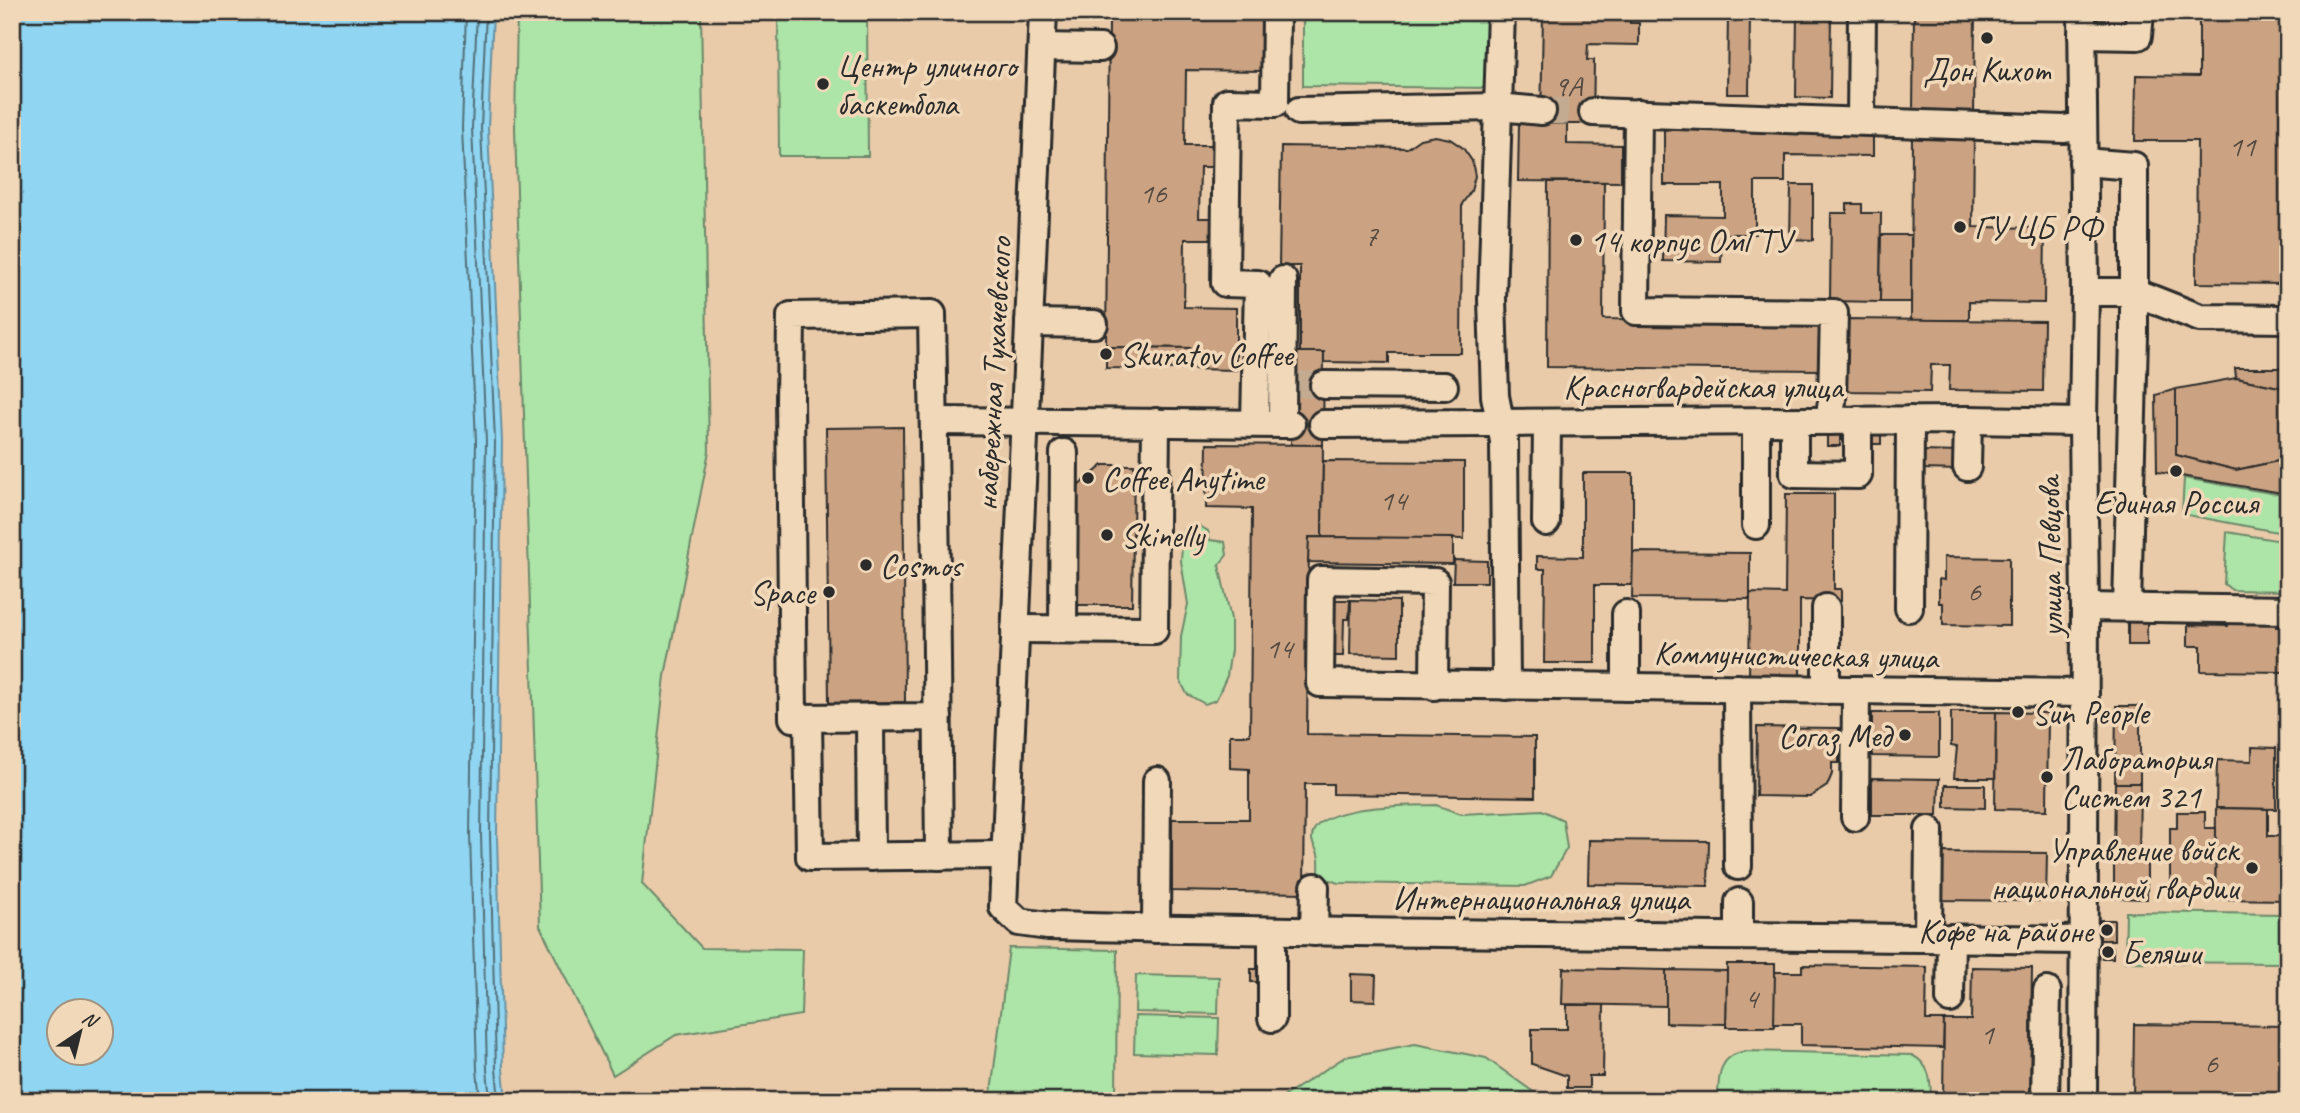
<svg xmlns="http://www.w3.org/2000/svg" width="2300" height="1113" font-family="Caveat,sans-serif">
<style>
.green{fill:#ade4a7;stroke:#6c8869;stroke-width:2}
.water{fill:#90d5f1;stroke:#6891a2;stroke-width:2;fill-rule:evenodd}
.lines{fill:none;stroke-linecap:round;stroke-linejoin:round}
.shore{stroke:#536f7a;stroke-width:2}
.building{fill:#cba382;stroke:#2b2b2b;stroke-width:2}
.minor-tunnel{stroke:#c3ab91;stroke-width:26;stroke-dasharray:26 13;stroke-linecap:butt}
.minor-casing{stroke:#2b2b2b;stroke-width:32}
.minor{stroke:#f0d8b8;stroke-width:26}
.poi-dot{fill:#2b2b2b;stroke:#f0d8b8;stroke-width:2.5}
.labels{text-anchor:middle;stroke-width:7;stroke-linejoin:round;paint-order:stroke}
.number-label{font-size:30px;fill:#534941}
.poi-label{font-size:33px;fill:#2b2b2b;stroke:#f0d8b8;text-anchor:start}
.street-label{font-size:33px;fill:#2b2b2b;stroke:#f0d8b8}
</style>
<rect width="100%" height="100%" fill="#e9cbaa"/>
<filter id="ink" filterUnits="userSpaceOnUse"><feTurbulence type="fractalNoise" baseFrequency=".0143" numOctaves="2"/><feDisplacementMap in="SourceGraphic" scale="14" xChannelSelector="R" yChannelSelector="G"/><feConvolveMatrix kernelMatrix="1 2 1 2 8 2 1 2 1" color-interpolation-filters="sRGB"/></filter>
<g filter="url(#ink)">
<!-- green -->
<g class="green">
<polygon points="517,12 701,12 709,451 665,676 642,884 702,948 803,949 801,1015 676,1035 613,1075 540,926 515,128"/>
<polygon points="778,12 867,12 868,156 779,156"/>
<polygon points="1303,12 1490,12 1489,88 1303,86"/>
<polygon points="2184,478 2288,496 2288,534 2182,514"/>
<polygon points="1198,525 1208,531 1210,540 1225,542 1227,555 1219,565 1231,619 1231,650 1227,676 1216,700 1205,704 1187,694 1180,680 1181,636 1188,604 1181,561 1183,530"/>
<polygon points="2227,532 2288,542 2288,591 2232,590 2224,584"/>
<path d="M1436 805 1461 814 1542 810 1563 820 1567 848 1551 876 1525 886 1338 883 1319 876C1319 869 1320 861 1318 854 1317 849 1312 844 1312 839 1310 803 1412 806 1436 805Z"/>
<polygon points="2126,912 2288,914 2288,963 2125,962"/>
<polygon points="1009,948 1117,950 1116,1101 990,1101"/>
<polygon points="1136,975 1219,977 1218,1014 1135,1012"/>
<polygon points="1135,1016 1219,1018 1218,1055 1134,1053"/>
<polygon points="1415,1044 1486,1058 1546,1101 1281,1101 1284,1096 1345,1057"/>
<path d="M1746 1051 1912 1055C1931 1065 1931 1081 1931 1101H1718C1718 1077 1718 1055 1746 1051Z"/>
</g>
<!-- water -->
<path class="water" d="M12 12H493L488 128 502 441 497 835 503 1069 506 1101H12ZM60 1012H102V1054H60Z"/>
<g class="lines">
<!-- shore -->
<g class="shore">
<polyline points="466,12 462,128 476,441 470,835 477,1070 480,1101"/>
<polyline points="477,12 472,128 486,441 481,835 487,1069 490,1101"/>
<polyline points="486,12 481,128 495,441 490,835 496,1069 499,1101"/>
</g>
</g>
<!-- building -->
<g class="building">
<polygon points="1142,12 1264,12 1264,71 1186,70 1185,145 1214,145 1214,167 1200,167 1199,218 1213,218 1213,239 1185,239 1184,307 1236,308 1236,370 1191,369 1191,348 1106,347 1109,19 1142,20"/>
<polygon points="1585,12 1630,12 1630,23 1639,23 1639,45 1588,44 1587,60 1594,60 1593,124 1541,124 1543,14 1585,14"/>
<polygon points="1728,12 1750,12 1749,94 1727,94"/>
<polygon points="1797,12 1831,12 1830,98 1796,97"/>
<polygon points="1914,12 1975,12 1974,114 1913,113"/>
<polygon points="2199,12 2288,12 2288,284 2196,283 2197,141 2135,141 2136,75 2199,76"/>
<polygon points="1519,123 1567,124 1567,144 1621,145 1621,182 1518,181"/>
<polygon points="1664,129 1873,132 1873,156 1785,155 1785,182 1755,182 1755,234 1722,234 1721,262 1663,261 1664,215 1723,216 1723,185 1664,185"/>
<polygon points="1912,135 1974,135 1973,227 2045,228 2044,303 1969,302 1969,320 1911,320"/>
<polygon points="1435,136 1450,139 1463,148 1472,161 1475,176 1471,191 1462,204 1461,353 1389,353 1389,363 1324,362 1324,352 1300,352 1300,266 1279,266 1281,146 1407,148 1420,139"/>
<polygon points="1548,182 1604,182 1603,319 1822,322 1821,370 1547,367"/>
<polygon points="1791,185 1813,185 1813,240 1790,239"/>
<polygon points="1847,204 1862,204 1862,213 1881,213 1880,302 1830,301 1831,213 1847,213"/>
<polygon points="1881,235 1911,235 1911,302 1880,302"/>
<polygon points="1843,319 2044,321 2043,391 1949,390 1950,365 1931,365 1930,392 1842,391"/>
<polygon points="1106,347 1191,348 1191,369 1106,368"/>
<polygon points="1292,352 1324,352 1323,445 1291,445"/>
<polygon points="2235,368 2288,368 2288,389 2236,378"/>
<polygon points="2236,378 2288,389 2288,459 2236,470 2176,455 2176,389"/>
<polygon points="2176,389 2176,455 2236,470 2288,459 2288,494 2157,472 2156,395"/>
<polygon points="903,427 905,702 829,703 826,428"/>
<rect x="1827" y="433" width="13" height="13"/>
<rect x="1871" y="434" width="10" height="10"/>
<polygon points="1207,444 1323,445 1322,537 1309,537 1307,734 1535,737 1535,797 1333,794 1333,784 1305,784 1304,893 1172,891 1172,819 1249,819 1249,769 1230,768 1230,735 1250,735 1252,509 1206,508"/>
<polygon points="1921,451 1960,452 1960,470 1921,469"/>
<polygon points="1323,461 1464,462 1464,539 1322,537"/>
<polygon points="1103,465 1134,465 1132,605 1076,605 1077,487"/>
<polygon points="1583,473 1633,473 1633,585 1595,585 1595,663 1544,663 1545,569 1537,569 1537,556 1583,557"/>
<polygon points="1786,494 1834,494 1834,589 1841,589 1841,601 1800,600 1800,683 1749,683 1750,593 1785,594"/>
<polygon points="1309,537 1453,538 1453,564 1308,562"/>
<polygon points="1633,552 1750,553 1750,599 1632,598"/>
<polygon points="1944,557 2009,558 2009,626 1943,625 1943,603 1939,603 1939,579 1944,580"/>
<polygon points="1454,560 1487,561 1487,582 1453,582"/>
<polygon points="1328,600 1350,600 1349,619 1344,619 1343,656 1328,656"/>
<polygon points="1351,600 1399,601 1399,655 1350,654"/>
<polygon points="2128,616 2147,617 2147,645 2128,645"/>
<polygon points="2228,624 2276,624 2276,627 2288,627 2288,672 2201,671 2201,646 2188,646 2188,625 2228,626"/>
<polygon points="2116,706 2140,706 2140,783 2115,783"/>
<polygon points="1951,712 1996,712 1995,778 1954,778 1957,747 1951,746"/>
<polygon points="1996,712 2048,713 2047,810 1995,809"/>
<polygon points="1872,713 1939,713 1939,757 1872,756"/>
<polygon points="1757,727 1839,728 1839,763 1832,763 1832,774 1827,786 1810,797 1756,796"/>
<polygon points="2252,747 2276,748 2276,809 2216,808 2217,760 2252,761"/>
<polygon points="1872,778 1939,779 1938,815 1872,815"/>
<polygon points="2115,783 2140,783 2139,859 2114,859"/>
<polygon points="1945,785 1985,785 1985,808 1945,807"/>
<polygon points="2216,808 2268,809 2268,836 2288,836 2288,900 2215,899"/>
<polygon points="2177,812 2205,812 2205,828 2216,828 2215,899 2170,899 2170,828 2177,828"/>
<polygon points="1589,840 1709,841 1708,886 1588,884"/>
<polygon points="1935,852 2047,853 2046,901 1934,900"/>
<polygon points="2114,859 2147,859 2147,899 2114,898"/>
<rect x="2100" y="920" width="14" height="20"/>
<rect x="2102" y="947" width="11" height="11"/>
<polygon points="1727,964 1775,964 1775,1027 1726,1027"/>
<polygon points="1802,965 1927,967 1926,1020 1944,1020 1943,1048 1801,1045 1801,1024 1774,1024 1775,972 1802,972"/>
<polygon points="1972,967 2032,968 2030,1101 1943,1101 1944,1020 1971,1020"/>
<polygon points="1563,968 1666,970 1666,1006 1562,1004"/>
<rect x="1251" y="969" width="12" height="13"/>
<polygon points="1666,970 1727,971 1726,1024 1666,1023"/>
<polygon points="1351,974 1376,975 1375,1001 1351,1000"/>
<polygon points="1567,1005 1604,1005 1603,1076 1589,1076 1589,1088 1567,1088 1567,1076 1532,1064 1532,1029 1567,1029"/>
<polygon points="2134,1024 2288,1026 2288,1101 2133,1101"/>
</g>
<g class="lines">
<!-- minor-tunnel -->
<g class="minor-tunnel">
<polyline points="1542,111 1593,112"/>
<polyline points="1291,384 1324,385"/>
</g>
<!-- minor casing -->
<g class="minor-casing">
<g id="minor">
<path d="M1043 12 1003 907 1019 922 1048 926C1393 935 1739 935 2085 940"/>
<polyline points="1501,12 1492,299 1495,396 1504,441 1506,686"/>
<polyline points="2082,12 2085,292 2083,422 2085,607 2083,1101"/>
<polyline points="2082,35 2138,36 2140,12"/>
<polyline points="1042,47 1100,48"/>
<polyline points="1299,111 1497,107 1542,111"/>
<polyline points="1593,112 2064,129 2082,126"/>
<polyline points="1638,113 1636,311 1834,313 1832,401 1829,421"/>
<polyline points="1861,121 1862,12"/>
<polyline points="2083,162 2134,166 2134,336 2127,607"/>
<polyline points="2085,292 2134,292 2200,318 2288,319"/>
<polyline points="1029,323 1094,324"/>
<polyline points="1324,385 1444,386"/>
<polyline points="934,421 1291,424"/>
<polyline points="1794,422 1794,474 1858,475 1858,420"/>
<polyline points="1255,423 1258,284 1225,283 1227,102 1275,103 1276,12"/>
<polyline points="1282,424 1283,280"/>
<polyline points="1323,424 1968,420 2083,422"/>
<polyline points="1967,467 1968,420"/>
<polyline points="1546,522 1547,423"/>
<polyline points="1756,525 1756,423"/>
<polyline points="2085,607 2288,610"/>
<polyline points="1909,608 1910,420"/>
<polyline points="1015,629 1154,630 1156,422"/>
<polyline points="1063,629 1064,453"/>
<polyline points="1434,686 1435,582 1321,580 1320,683 2085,693"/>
<polyline points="1626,687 1626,614"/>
<polyline points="1737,688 1738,866"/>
<polyline points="1826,690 1826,608"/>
<polyline points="870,717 871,857"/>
<path d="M938 717 793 718 790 400 791 316 932 314C936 495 937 675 939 856"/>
<polyline points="808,718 810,857 1005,855"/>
<polyline points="1855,817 1856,690"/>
<polyline points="1739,902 1739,934"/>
<polyline points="1156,929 1157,781"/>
<polyline points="1314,932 1315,887"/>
<polyline points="1928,937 1929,830"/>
<polyline points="1950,999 1951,938"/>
<polyline points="1272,1018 1272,931"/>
<polyline points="2045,1101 2047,991"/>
</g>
</g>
<!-- minor -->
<use href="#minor" class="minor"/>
</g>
</g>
<!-- markers -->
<g class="poi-dot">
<circle cx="1987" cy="38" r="7"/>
<circle cx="823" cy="84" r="7"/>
<circle cx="1960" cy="227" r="7"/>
<circle cx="1576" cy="240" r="7"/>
<circle cx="1106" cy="354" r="7"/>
<circle cx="2176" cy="471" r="7"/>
<circle cx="1088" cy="478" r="7"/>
<circle cx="1107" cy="535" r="7"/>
<circle cx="866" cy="565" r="7"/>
<circle cx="829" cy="592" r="7"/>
<circle cx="2018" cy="712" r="7"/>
<circle cx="1905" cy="735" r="7"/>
<circle cx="2047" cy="777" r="7"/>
<circle cx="2252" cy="868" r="7"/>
<circle cx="2107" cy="930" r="7"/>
<circle cx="2108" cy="952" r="7"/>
</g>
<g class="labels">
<!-- number labels -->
<g class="number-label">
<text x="1568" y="96">9А</text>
<text x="2242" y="156">11</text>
<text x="1153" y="203">16</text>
<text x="1371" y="245">7</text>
<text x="1393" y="510">14</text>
<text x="1974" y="601">6</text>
<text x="1279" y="658">14</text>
<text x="1751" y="1008">4</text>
<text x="1987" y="1044">1</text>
<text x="2211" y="1073">6</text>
</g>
<!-- poi labels -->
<g class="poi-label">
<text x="837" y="77">Центр уличного<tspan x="837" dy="38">баскетбола</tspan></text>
<text x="1987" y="81" text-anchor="middle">Дон Кихот</text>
<text x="1974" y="239">ГУ ЦБ РФ</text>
<text x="1590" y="252">14 корпус ОмГТУ</text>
<text x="1120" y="366">Skuratov Coffee</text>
<text x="1102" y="490">Coffee Anytime</text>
<text x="2176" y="514" text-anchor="middle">Единая Россия</text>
<text x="1121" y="547">Skinelly</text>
<text x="880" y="577">Cosmos</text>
<text x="815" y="604" text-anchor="end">Space</text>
<text x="2032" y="724">Sun People</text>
<text x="1891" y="747" text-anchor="end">Согаз Мед</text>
<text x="2061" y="770">Лаборатория<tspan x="2061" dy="38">Систем 321</tspan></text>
<text x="2238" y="861" text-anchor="end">Управление войск<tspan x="2238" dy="38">национальной гвардии</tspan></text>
<text x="2093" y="942" text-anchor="end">Кофе на районе</text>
<text x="2122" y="964">Беляши</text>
</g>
<!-- street labels -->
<g class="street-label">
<text transform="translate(992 374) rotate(-87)" y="12">набережная Тухачевского</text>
<text x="1703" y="398">Красногвардейская улица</text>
<text transform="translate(2049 557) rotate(-91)" y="12">улица Певцова</text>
<text transform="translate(1796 654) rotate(1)" y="12">Коммунистическая улица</text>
<text x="1541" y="910">Интернациональная улица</text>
</g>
</g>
<!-- margin -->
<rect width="2300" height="1113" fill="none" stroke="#f0d8b8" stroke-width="42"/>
<rect x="21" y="21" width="2258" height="1071" fill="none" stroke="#2b2b2b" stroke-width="2.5" filter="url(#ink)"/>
<!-- north arrow -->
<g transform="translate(80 1032) rotate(35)"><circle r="33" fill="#f0d8b8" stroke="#a19380" stroke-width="2"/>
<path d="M0-5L12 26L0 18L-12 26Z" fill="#2b2b2b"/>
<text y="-10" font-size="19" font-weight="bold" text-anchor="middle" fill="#2b2b2b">N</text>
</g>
</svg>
